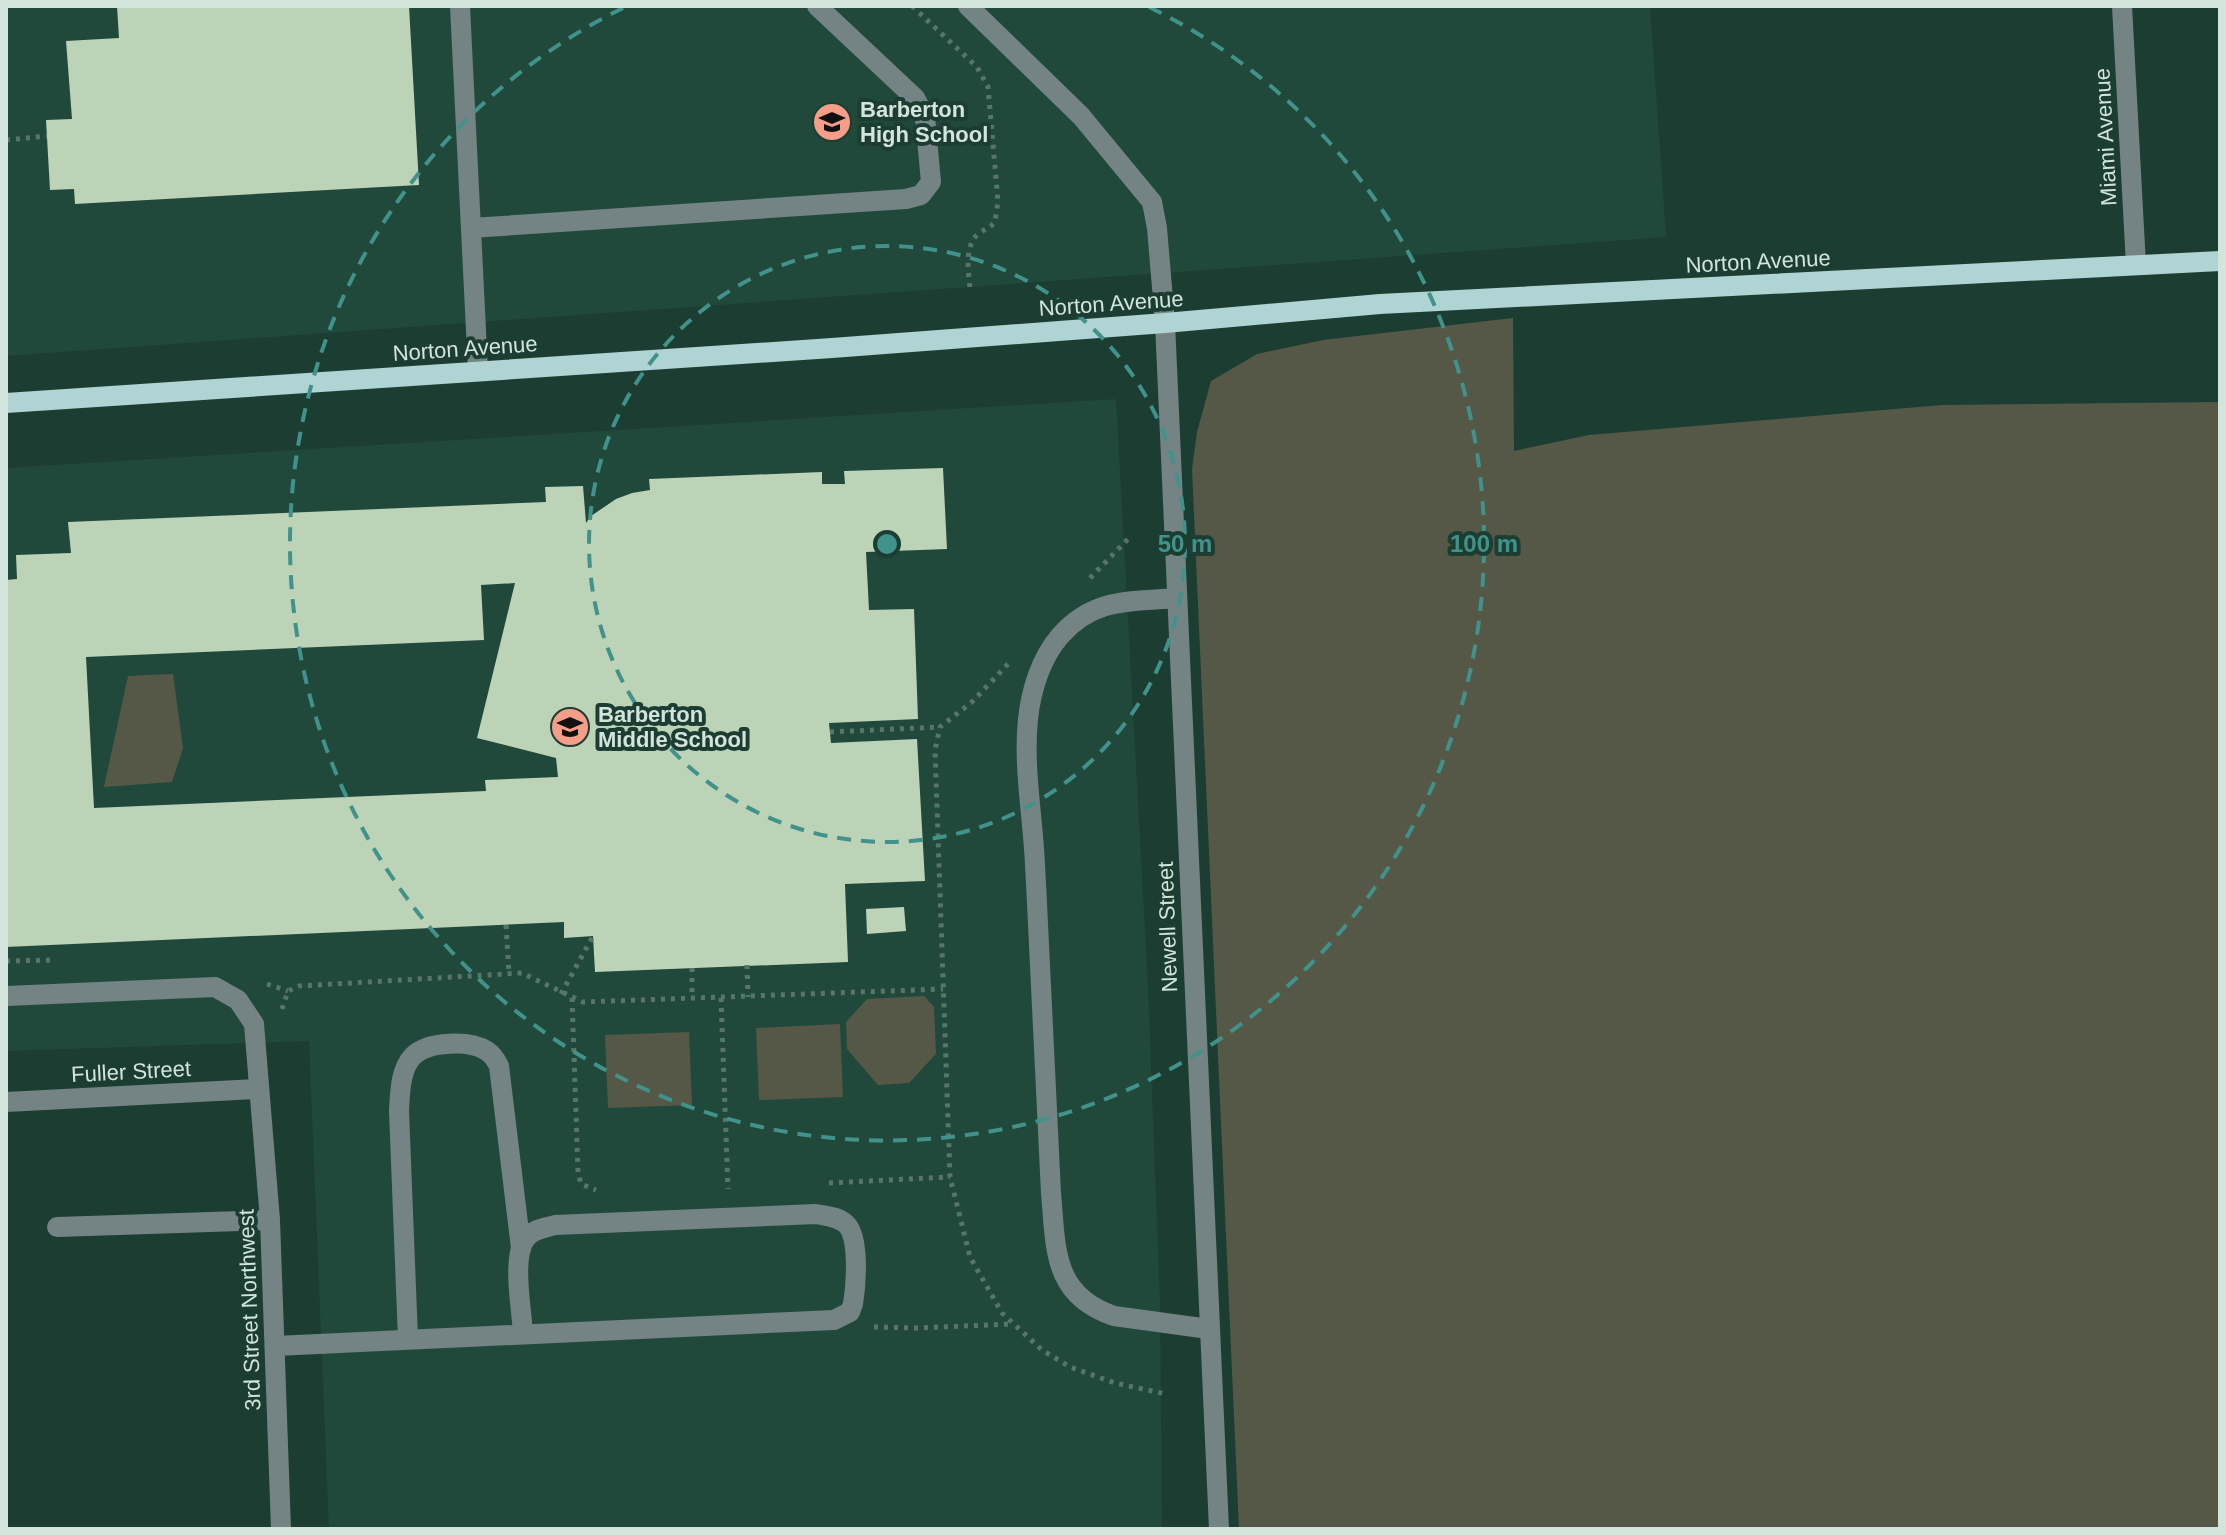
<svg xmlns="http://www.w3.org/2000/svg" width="2226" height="1535" font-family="Helvetica,sans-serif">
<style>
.built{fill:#20493c}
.green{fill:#555846}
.building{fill:#bcd3b8;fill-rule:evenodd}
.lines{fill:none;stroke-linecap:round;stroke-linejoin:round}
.path{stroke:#59756a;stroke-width:5;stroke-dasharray:4 6;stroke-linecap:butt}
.minor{stroke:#748484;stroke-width:20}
.major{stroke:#b0d3d3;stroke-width:20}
.ring{fill:none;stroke:#40928a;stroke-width:4;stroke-dasharray:14 10}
.labels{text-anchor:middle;stroke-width:8;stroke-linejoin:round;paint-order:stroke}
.poi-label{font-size:22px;font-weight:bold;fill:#d2e4dc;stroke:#1c3d31;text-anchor:start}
.street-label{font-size:22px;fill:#d2e4dc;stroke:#1c3d31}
.centre{fill:#40928a;stroke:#1c3d31;stroke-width:4}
.ring-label{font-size:24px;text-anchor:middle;font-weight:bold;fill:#40928a;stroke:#1c3d31;stroke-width:8;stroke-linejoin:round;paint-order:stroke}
</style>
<rect width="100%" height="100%" fill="#1c3d31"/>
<!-- built -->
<g class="built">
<polygon points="6,6 1650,6 1666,237 6,356"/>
<polygon points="1116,399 1148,986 1160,1303 1162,1529 329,1529 309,1041 6,1051 6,468"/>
</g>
<!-- green -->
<g class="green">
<polygon points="1513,318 1514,451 1589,435 1942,405 2220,402 2220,1529 1239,1529 1192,469 1197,432 1211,381 1257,354 1323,340"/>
<polygon points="173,674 183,748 172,782 104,787 128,676"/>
<polygon points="924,996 934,1007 936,1054 909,1083 878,1085 847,1049 846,1022 867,999"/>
<polygon points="840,1024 843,1097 759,1100 756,1028"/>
<polygon points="689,1032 692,1105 608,1108 605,1035"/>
</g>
<!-- building -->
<g class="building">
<polygon points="117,6 409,6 419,185 75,204 74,189 50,190 46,120 72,119 66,41 119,38"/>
<path d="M943 468 947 549 866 552 869 610 914 609 918 719 829 723 831 743 917 739 925 881 845 884 848 962 595 972 593 936 564 938V922L6 947V580L17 579 16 555 71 553 68 522 546 502 545 487 583 486 586 523 591 516 616 499 632 493 650 490 649 479 822 472V484H845L844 471ZM515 583 477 738 556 758 558 777 485 780 486 791 94 808 86 657 484 640 481 585Z"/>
<polygon points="904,907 906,931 867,934 866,909"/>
</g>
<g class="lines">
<!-- path -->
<g class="path">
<path d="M912 6 977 67 988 87 998 201 995 222C990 228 985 229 979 233 963 246 969 273 970 290"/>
<polyline points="6,140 47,136"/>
<polyline points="1090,578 1128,539"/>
<polyline points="1008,664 972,702 940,727 935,750 950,1177 970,1257 1002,1313 1042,1350 1070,1367 1115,1383 1166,1394"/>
<polyline points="830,732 940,727"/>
<polyline points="506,925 509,974"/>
<polyline points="6,961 56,960"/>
<polyline points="747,965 748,997"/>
<polyline points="692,968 692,998"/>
<polyline points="267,984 288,991"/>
<polyline points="561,994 593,936"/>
<polyline points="572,998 578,1172 581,1184 596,1190"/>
<polyline points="721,998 728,1189"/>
<polyline points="282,1009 288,991 299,986 522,973 583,1002 943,989"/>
<polyline points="829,1183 950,1177"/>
<polyline points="874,1327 916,1328 1012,1324"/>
</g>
<!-- minor -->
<g class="minor">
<polyline points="460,6 478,371"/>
<polyline points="968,6 1081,116 1152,202 1157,228 1165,323 1219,1529"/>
<polyline points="2122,6 2136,265"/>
<polyline points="471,228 906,199 921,195 931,182 925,117 915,98 817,6"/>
<path d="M1177 598C1131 602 1094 597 1060 636 1041 658 1031 690 1028 719 1023 767 1033 817 1035 865 1041 974 1045 1083 1051 1193 1056 1248 1052 1295 1114 1316L1209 1329"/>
<polyline points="6,996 215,987 238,1000 254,1024 270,1220 281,1529"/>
<polyline points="6,1102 258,1089"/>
<polyline points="57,1227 270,1220"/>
<path d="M408 1339 399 1111C400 1094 400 1069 413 1056 428 1041 470 1040 487 1051 493 1055 496 1060 499 1066L521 1248"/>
<path d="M275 1346 834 1320 850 1312 853 1304C856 1286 860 1237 846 1224 837 1216 826 1216 816 1214L555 1225C545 1228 533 1229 526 1238 511 1257 522 1310 523 1334"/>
</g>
<!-- major -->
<polyline class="major" points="6,403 832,348 1165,323 1380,304 2220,261"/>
</g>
<!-- distance rings -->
<g class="ring">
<circle cx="887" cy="544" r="298"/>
<path d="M1149 7A597 597 0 1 1 625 7"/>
</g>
<!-- icons -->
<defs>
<g id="school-disc" transform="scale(2)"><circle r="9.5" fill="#f49e8a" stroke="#1c3d31"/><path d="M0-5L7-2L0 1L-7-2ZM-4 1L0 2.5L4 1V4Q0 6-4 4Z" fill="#111"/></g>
</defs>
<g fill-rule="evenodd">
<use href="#school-disc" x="832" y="122"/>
<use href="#school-disc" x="570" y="727"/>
</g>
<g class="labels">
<!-- poi labels -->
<g class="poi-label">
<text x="860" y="117">Barberton<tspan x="860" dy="25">High School</tspan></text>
<text x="598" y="722">Barberton<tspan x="598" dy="25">Middle School</tspan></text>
</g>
<!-- street labels -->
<g class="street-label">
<text transform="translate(2105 137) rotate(-93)" y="8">Miami Avenue</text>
<text transform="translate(1758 261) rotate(-3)" y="8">Norton Avenue</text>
<text transform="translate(1111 303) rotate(-4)" y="8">Norton Avenue</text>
<text transform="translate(465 348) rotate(-4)" y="8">Norton Avenue</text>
<text transform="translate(1167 927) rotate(-92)" y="8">Newell Street</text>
<text transform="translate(131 1071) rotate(-3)" y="8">Fuller Street</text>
<text transform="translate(249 1310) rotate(-92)" y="8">3rd Street Northwest</text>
</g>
</g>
<circle cx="887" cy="544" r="12" class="centre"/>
<g class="ring-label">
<text x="1185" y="552">50 m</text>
<text x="1484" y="552">100 m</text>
</g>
<!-- border -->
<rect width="2226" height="1535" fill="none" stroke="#d2e4dc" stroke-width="16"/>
</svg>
